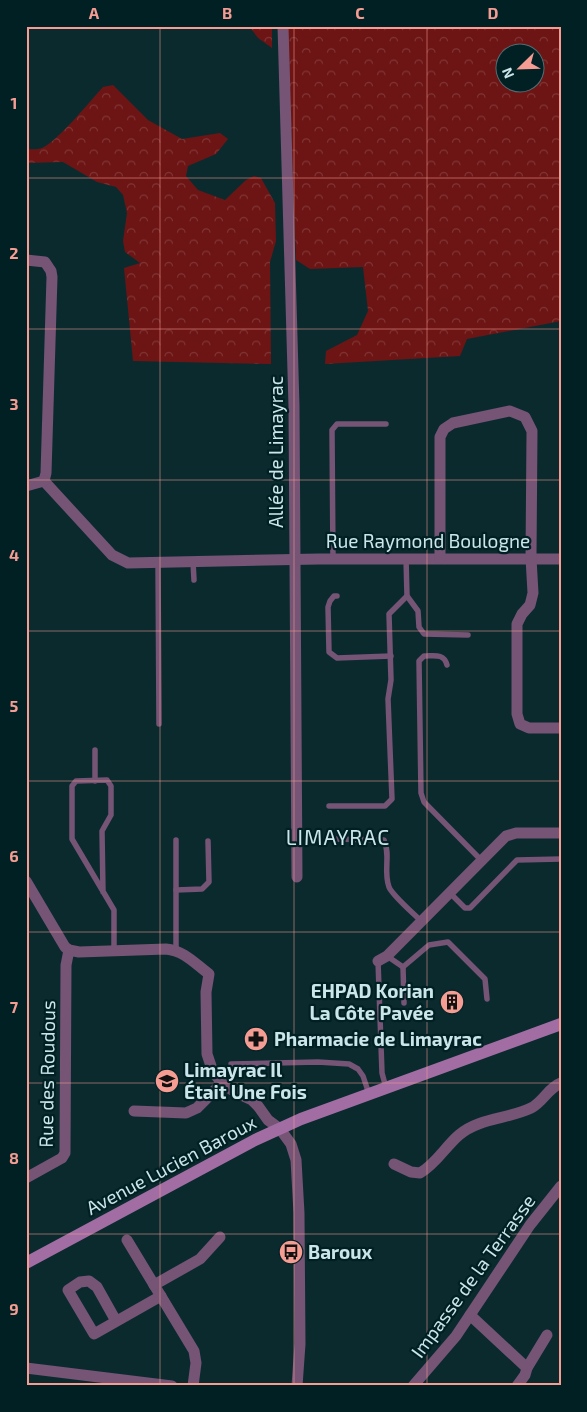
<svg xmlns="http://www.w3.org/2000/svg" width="587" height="1412" font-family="'Exo 2',sans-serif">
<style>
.forest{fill:url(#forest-crowns);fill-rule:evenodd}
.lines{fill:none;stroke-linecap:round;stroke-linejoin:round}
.lane{stroke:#755475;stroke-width:5.5}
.street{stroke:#755475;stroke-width:11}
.secondary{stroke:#a26da3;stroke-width:12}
.grid{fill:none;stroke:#f59c93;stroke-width:1;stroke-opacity:0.55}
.labels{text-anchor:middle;stroke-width:4.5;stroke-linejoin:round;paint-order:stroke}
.street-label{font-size:19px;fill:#cae6ea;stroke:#012024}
.poi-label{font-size:19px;font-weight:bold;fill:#cae6ea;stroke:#012024;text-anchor:start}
.quarter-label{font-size:21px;letter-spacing:1px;fill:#cae6ea;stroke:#012024}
.neatline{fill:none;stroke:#f59c93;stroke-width:2}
.grid-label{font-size:16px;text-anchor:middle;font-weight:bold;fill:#f59c93}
</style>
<defs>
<pattern id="forest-crowns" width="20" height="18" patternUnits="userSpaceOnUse" patternTransform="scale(1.25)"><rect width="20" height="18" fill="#6d1414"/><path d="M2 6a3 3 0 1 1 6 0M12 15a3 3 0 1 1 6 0" fill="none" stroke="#803636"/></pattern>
</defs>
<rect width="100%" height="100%" fill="#0b2a2e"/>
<!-- forest -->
<g class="forest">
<polygon points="249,26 272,26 272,48 258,38"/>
<path d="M287 26H561V321L467 339 460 356 325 364 326 351 357 335 368 311 363 267 310 269 296 260ZM504 52H534V82H504Z"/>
<path d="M113 85 148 120 182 139 220 133 228 139 216 154 188 166 186 176 198 190 225 200 246 180 254 176 261 178 275 203 276 241 270 262 271 364 133 361 124 268 140 263 125 252 123 241 127 213 123 195 116 187 97 182 63 162 26 163V149C32 149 37 150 42 148 58 141 90 101 103 87Z"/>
</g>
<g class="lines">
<!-- lane -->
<g class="lane">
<polyline points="333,559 332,430 337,424 386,424"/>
<polyline points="158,562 159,724"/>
<polyline points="193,562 194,580"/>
<polyline points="337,596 334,596 330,601 328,607 329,652 337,658 391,656"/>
<polyline points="407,596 418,611 419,627 424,634 468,635"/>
<path d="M447 665C444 653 434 656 424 656L419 661 421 793 424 802 482 861"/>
<polyline points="95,750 95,781"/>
<polyline points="329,806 385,806 392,799 388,699 391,680 389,614 407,596 406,558"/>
<path d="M331 839 384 840C391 855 383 871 389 887 392 895 414 914 421 921"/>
<polyline points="176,840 176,950"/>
<polyline points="176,890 202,889 209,882 208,841"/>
<polyline points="103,892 102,831 111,815 111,786 107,780 76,781 72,786 72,839 114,910 114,951"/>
<polyline points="450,893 465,908 470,908 517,860 561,859"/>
<polyline points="387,956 403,967 429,945 448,942 485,979 487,999"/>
<polyline points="378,961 382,1073 386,1088"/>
<polyline points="403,967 404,1003"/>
<polyline points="231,1064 318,1062 349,1064 358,1069 363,1076 369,1094"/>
</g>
<!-- street -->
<g class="street">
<polyline points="283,26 294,406 297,877"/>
<polyline points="26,260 45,262 51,271 52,277 46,473 44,481"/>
<polyline points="44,481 112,555 128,563 319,559 561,559"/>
<polyline points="26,486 44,481"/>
<polyline points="440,558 440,437 444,429 453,423 510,411 525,417 532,431 531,558 533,593 530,605 522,614 517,624 517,714 520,724 529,728 561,728"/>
<path d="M26 881 65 947 69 950 79 952 166 949C185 951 194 963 209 974L206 992 207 1054 213 1072 222 1083 235 1092 252 1100 258 1106 268 1120 280 1129 291 1144 296 1160 299 1213 300 1344 297 1386"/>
<polyline points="378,961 387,956 506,836 516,833 561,833"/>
<polyline points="134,1111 186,1113 197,1108 222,1083"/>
<path d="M394 1164 411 1172 420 1173C436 1164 445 1147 459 1135 479 1118 508 1119 531 1108 543 1102 548 1088 561 1083"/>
<polyline points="26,1178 62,1158 65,1153 66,965 69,950"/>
<polyline points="127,1240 194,1351 196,1363 193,1386"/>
<polyline points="154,1285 200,1259 220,1237"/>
<polyline points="470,1315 527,1368"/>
<polyline points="116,1321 97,1287 89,1281 80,1282 68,1290 94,1334 161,1296"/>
<polyline points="26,1368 172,1386"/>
<polyline points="413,1386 456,1336 530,1225 561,1186"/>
<polyline points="517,1386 525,1375 527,1368 547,1335"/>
</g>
<!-- secondary -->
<polyline class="secondary" points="26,1263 255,1140 301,1119 561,1024"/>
</g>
<!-- grid -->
<path class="grid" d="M160 26V1386M294 26V1386M427 26V1386M26 178H561M26 329H561M26 480H561M26 631H561M26 781H561M26 932H561M26 1083H561M26 1234H561"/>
<!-- icons -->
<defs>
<g id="building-disc" transform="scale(1.25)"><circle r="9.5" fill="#f59c93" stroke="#012024"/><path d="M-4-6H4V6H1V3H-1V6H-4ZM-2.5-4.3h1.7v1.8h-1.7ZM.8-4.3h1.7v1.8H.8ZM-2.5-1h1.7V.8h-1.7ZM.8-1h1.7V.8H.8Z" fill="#111"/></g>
<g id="pharmacy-disc" transform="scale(1.25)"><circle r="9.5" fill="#f59c93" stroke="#012024"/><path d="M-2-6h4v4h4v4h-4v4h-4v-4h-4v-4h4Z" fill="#111"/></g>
<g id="school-disc" transform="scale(1.25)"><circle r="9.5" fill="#f59c93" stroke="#012024"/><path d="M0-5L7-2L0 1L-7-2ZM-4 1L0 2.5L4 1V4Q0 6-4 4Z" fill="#111"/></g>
<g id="bus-disc" transform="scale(1.25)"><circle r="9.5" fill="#f59c93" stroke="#012024"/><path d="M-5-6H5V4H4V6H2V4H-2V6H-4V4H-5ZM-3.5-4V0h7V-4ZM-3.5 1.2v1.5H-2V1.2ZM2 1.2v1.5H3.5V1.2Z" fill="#111"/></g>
</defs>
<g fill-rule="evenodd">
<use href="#building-disc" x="452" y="1002"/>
<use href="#pharmacy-disc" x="256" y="1039"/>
<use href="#school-disc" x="167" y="1081"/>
<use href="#bus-disc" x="291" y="1252"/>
</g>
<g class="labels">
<!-- street labels -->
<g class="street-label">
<text transform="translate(276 452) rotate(-90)" y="7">Allée de Limayrac</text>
<text x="428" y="548">Rue Raymond Boulogne</text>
<text transform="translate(47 1074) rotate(-89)" y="7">Rue des Roudous</text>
<text transform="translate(171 1165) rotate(-28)" y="7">Avenue Lucien Baroux</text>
<text transform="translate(473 1276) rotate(-54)" y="7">Impasse de la Terrasse</text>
</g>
<!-- poi labels -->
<g class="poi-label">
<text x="434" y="998" text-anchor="end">EHPAD Korian<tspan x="434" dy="22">La Côte Pavée</tspan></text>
<text x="274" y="1046">Pharmacie de Limayrac</text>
<text x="184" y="1077">Limayrac Il<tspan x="184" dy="22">Était Une Fois</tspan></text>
<text x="308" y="1259">Baroux</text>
</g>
<!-- quarter labels -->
<g class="quarter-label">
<text x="338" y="845">LIMAYRAC</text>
</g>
</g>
<!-- border -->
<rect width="587" height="1412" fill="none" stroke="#012024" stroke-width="55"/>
<!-- north arrow -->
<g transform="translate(520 68) rotate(247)"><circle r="24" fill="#012024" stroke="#516f73"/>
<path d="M0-4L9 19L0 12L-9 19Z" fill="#f59c93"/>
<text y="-8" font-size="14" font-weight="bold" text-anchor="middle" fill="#cae6ea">N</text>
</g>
<rect x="28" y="28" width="532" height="1356" class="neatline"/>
<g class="grid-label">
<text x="94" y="19">A</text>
<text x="227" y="19">B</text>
<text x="360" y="19">C</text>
<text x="493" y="19">D</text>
<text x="14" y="109">1</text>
<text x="14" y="259">2</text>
<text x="14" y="410">3</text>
<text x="14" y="561">4</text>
<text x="14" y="712">5</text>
<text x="14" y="862">6</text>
<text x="14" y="1013">7</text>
<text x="14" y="1164">8</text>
<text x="14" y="1315">9</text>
</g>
</svg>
